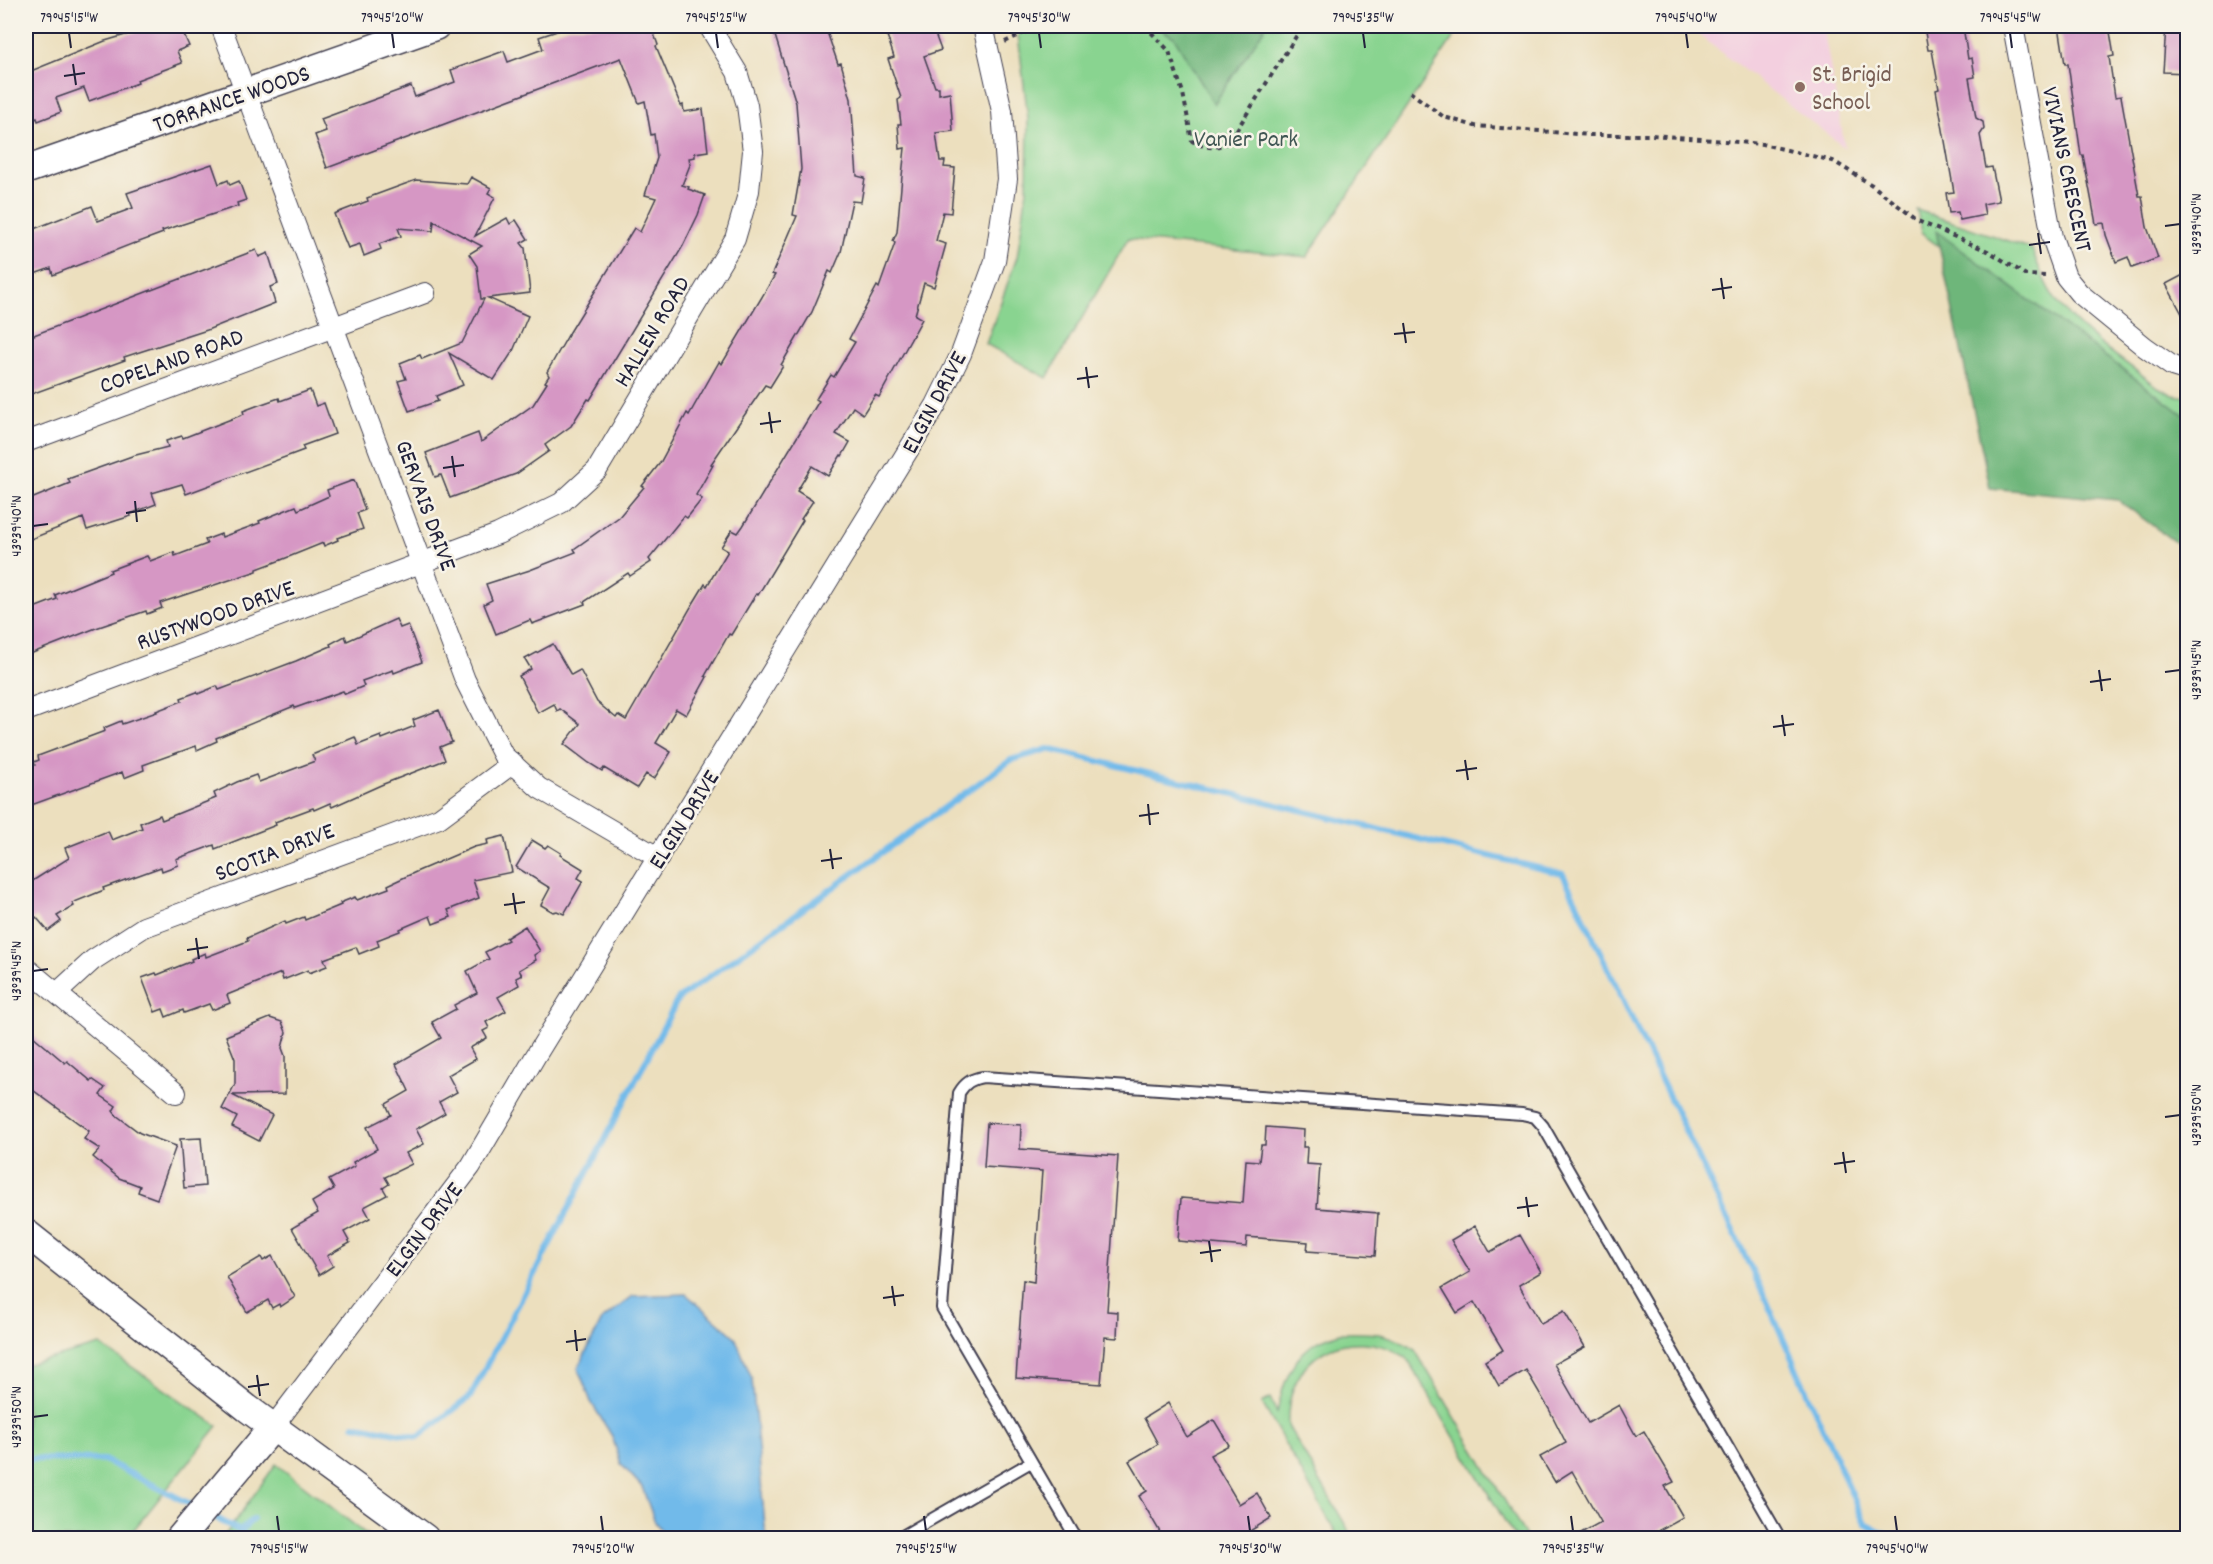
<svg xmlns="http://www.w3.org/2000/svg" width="2213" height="1564" font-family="Dekko,sans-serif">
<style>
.built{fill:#f3cfdf}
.green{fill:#89d490;stroke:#567b66;stroke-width:1.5}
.forest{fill:#6eb67a;stroke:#486c5a;stroke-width:1.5}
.water{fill:#71baea;stroke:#4a6e92;stroke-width:1.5}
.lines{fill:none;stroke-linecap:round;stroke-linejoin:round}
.stream{stroke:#71baea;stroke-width:6}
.building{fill:#d697c4}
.lane-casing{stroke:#403e4f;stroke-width:14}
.street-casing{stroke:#403e4f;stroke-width:22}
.secondary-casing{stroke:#403e4f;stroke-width:30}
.path{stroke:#403e4f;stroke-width:4;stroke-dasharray:4.5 4.5;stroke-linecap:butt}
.lane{stroke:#fff;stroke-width:10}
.street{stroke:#fff;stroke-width:20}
.secondary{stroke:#fff;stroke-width:27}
.ticks{fill:none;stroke:#22223b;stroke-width:2}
.education-dot{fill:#8d6e63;stroke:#f7f3e8;stroke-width:2}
.labels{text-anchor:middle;stroke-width:5;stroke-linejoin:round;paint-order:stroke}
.education-label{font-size:24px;fill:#785e54;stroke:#f7f3e8;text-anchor:start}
.street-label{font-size:24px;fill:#22223b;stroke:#f7f3e8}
.park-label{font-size:24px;fill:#415754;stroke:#f7f3e8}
.neatline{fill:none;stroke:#22223b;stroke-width:2}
.ticks-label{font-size:15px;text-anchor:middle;fill:#22223b}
</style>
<rect width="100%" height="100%" fill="#f7f3e8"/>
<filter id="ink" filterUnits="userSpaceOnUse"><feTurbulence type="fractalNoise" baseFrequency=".0167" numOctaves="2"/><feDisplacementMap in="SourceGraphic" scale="12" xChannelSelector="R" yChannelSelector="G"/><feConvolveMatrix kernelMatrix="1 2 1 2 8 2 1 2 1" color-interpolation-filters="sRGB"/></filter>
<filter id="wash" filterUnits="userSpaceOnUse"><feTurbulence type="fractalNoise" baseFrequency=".008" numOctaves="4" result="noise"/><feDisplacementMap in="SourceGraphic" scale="24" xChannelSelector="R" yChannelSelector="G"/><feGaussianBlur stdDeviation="1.35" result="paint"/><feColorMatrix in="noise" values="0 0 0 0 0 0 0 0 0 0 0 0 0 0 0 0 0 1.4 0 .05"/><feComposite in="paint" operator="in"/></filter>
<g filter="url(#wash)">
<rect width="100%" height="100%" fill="#ecdfbe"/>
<!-- built -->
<polygon class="built" points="1687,26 1823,26 1845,148"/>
<!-- green -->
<g class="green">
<polygon points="1017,26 1461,26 1307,257 1128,239 1047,378 986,344 1017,257 1027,190 1028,119"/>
<path d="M1917 210 2032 249C2038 265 2043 281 2053 296 2074 329 2126 362 2158 387L2173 395 2187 397V428L1921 233Z"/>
<path d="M1339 1333C1374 1333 1384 1330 1415 1350L1527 1538H1515L1406 1357C1348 1321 1284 1356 1288 1426L1353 1538H1339L1262 1403 1270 1398 1277 1413C1282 1387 1290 1361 1312 1345 1319 1340 1330 1337 1339 1333Z"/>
<polygon points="100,1345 218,1426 127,1538 26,1538 26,1365"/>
<polygon points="276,1464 371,1538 223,1538"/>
</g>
<!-- forest -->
<g class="forest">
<polygon points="1155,26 1266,26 1214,104 1174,37"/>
<polygon points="1936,231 2187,417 2187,551 2118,500 1990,488"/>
</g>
<!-- water -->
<polygon class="water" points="686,1294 735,1337 752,1379 766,1538 667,1538 655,1522 642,1487 621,1464 612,1436 591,1402 578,1368 602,1320 633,1296"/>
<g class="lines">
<!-- stream -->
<g class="stream">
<polyline points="354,1425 418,1437 470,1397 678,999 1011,760 1048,749 1563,874 1767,1302 1865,1524 1895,1538"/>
<polyline points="26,1463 31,1459 104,1460 198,1508"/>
<polyline points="209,1514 240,1531 248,1538"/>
<polyline points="240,1531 253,1519"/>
</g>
</g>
<g id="blocks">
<!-- building -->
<g class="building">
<polygon points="156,26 180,26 189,46 177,51 182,63 137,80 138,83 89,101 84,88 56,98 61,112 38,121 37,118 26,122 26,73 105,41"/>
<polygon points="572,26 651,26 658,45 656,46 681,106 683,105 684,112 703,109 708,151 695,153 695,157 689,158 690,165 682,185 689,187 688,189 705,195 698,215 683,246 590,400 588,399 571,426 545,445 549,451 516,474 450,498 441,475 435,477 426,453 478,433 481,442 533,405 547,383 545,382 549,376 547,372 570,332 634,228 640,232 656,198 645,195 657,158 654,134 651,135 645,101 639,103 621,58 327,168 315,135 326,131 321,119 411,86 415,97 455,82 451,70 504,51 508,62 543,49 539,37"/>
<polygon points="772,26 825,26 838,64 841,63 851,99 857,176 865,178 861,202 852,201 841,252 832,273 829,271 812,312 781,365 783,366 770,387 765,385 711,464 713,465 696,495 702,499 687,518 684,516 649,559 651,562 630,576 628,573 584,602 585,604 532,624 530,620 496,634 484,604 492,600 486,584 530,570 576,552 574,549 619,517 644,487 642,486 660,463 687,413 689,415 719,362 722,364 775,275 772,274 797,216 793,215 801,169 796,103"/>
<polygon points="884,26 932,26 941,50 924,56 935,87 939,87 939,94 950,92 953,131 936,133 940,161 945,161 944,167 955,168 951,213 943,212 936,241 946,244 934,287 924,283 915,315 922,319 879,397 875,395 863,414 853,407 836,434 850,442 842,456 841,455 828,476 812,466 797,491 813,501 801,519 803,520 758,595 756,594 731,635 729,634 705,676 707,677 686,715 676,709 656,743 671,752 654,779 646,774 637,788 604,768 602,771 589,763 564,744 580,724 560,709 557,711 554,704 538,713 519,676 531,669 525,659 553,644 571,675 580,670 597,702 616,718 618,715 626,720 691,607 705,584 707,586 728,551 721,547 732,530 738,533 743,526 819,401 816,399 831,375 834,377 855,342 849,339 877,286 879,288 895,243 893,241 897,232 902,176 905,148 900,149 898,124 901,124 898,100 901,98 888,59 894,57"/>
<polygon points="1924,26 1963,26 1968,59 1972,58 1975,77 1969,78 1976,118 1983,122 1984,129 1980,135 1986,168 1992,167 1999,201 1983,204 1985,215 1960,220 1958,212 1949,213 1946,193 1954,192 1936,90 1939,89 1932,50 1928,50"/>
<polygon points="2059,26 2109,26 2114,56 2109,57 2115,97 2121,96 2139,196 2142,196 2147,227 2158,258 2132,268 2128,257 2116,262 2106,235 2104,223 2096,224 2083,155 2081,155 2068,64 2065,64"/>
<polygon points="2166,26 2187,26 2187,73 2163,72"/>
<polygon points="212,164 219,184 228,180 230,185 239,181 246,200 237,203 238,206 162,231 163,233 134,244 134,243 53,275 51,268 26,277 26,232 92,206 98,221 133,208 127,193"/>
<polygon points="471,177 491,188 488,193 495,197 475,236 507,218 510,224 516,220 528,239 521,243 525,248 530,293 488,298 528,316 513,351 494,380 449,353 463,385 436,396 438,401 409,411 398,381 406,379 400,363 420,355 422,359 462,343 484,299 481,299 477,266 469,254 482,246 434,221 433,231 398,228 401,236 379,244 381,249 364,256 360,244 348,248 334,214 368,201 367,198 416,180 467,184"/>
<polygon points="256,250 259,257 268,253 278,284 270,287 275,303 207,330 124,357 125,360 26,396 26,338"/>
<polygon points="2187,273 2187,323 2166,284"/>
<polygon points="310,390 316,406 324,403 335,434 302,446 304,450 186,494 182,484 152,493 156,504 130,514 131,516 87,530 83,518 26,541 26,501 70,483 68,479 132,456 168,447 166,441 182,436 183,438 244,414 243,411 259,405 279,398 280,401"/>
<polygon points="354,480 365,510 357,513 363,529 337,538 338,540 324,546 323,543 281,560 257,569 257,571 160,603 162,608 147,614 146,611 96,628 30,654 26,642 26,611 57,599 55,595 111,572 110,570 147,556 150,561 174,552 175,556 207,544 205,540 221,534 222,537 260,523 259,521 296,506 298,510 329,496 327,490"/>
<polygon points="396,619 400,628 408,625 422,662 394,673 393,670 362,681 364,686 345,694 343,691 295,708 294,706 216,738 217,741 197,750 196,746 143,765 144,770 124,778 122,772 26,807 26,769 35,765 34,762 39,760 38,756 105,731 104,728 121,721 122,724 157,712 156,711 182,701 181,698 197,692 198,694 217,686 219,690 296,661 331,646 330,644 345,636 347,641"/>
<polygon points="439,710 452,742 440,747 445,760 381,785 332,807 330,803 314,810 313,808 275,822 276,825 215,849 214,845 176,859 178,865 162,871 161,867 103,888 104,890 72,903 74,906 57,916 61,921 48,931 36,917 32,920 26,911 26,885 69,858 65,848 108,831 112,840 142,828 140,823 160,815 162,820 216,798 214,793 237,782 256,775 259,782 315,761 312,755 355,737 358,745 381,736 382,739 415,726 413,720"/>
<polygon points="504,836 512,872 473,880 479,898 448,910 451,917 433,924 430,916 400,929 400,931 377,940 379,946 359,954 356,947 324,959 327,966 309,973 308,970 283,980 281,973 227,995 230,1003 212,1010 209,1004 184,1013 183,1010 166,1017 163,1009 155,1012 142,978 156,973 157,975 192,961 191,959 205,953 206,957 248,941 247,938 285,921 286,924 304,917 305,920 341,905 340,903 355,897 357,900 389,888 388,885 418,871 474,847 488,844 487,840"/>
<polygon points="532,840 545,848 548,845 561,853 560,855 583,869 578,878 583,881 564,914 557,911 553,912 541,905 550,888 516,867"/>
<polygon points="525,926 540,951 534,955 536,960 519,970 522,975 516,978 519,985 498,997 506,1011 486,1022 489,1028 483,1031 487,1038 470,1048 476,1059 448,1075 457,1092 439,1102 445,1113 416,1129 424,1144 406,1153 412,1164 385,1177 389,1184 383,1188 387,1195 364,1207 370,1218 344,1232 350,1243 327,1256 333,1266 319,1275 292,1228 318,1213 312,1202 334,1189 329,1180 355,1166 353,1162 377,1149 367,1127 391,1115 386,1104 409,1091 396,1064 441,1038 432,1022 456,1009 454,1005 477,993 467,971 489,959 485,952 508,940 506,938"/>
<polygon points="270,1018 282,1022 286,1032 282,1048 285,1056 285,1094 232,1095 272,1115 259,1141 232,1127 237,1117 222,1109 235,1084 235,1059 226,1036"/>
<polygon points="26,1030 65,1063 67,1061 91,1081 92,1079 105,1088 100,1095 116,1106 113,1111 116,1115 140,1133 176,1146 157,1199 138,1192 140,1186 119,1178 93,1157 100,1149 84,1139 89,1131 26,1085"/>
<polygon points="987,1123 1021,1125 1020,1149 1118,1156 1107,1311 1118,1312 1117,1338 1105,1337 1101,1384 1016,1378 1023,1280 1034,1282 1042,1171 984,1167"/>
<polygon points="1266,1127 1304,1130 1303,1147 1307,1147 1306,1164 1320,1165 1317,1208 1378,1213 1375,1256 1307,1251 1308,1242 1247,1237 1246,1247 1178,1241 1181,1198 1243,1203 1246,1160 1259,1161 1261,1145 1265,1145"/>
<polygon points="201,1138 205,1186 184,1188 180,1139"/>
<polygon points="1475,1226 1490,1252 1520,1235 1541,1272 1519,1285 1541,1324 1564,1311 1585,1347 1554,1364 1588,1423 1619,1405 1636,1436 1644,1431 1674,1482 1665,1486 1683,1517 1652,1534 1655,1539 1570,1539 1601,1522 1572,1471 1555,1482 1540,1457 1566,1443 1549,1409 1526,1370 1499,1386 1485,1361 1503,1350 1474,1302 1457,1313 1442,1288 1470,1272 1451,1240"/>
<polygon points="272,1256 295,1297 280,1307 279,1304 272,1308 268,1300 247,1312 227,1277 261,1257 263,1261"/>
<polygon points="1168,1403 1187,1437 1214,1420 1229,1445 1210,1455 1239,1504 1257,1493 1271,1518 1237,1539 1164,1539 1139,1496 1147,1491 1129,1461 1158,1444 1144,1418"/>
</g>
</g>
</g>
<g filter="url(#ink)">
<use href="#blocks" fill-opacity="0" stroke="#403e4f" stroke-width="1.5"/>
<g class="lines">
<!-- lane casing -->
<g class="lane-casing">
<g id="lane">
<polyline points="899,1538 1031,1462"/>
<path d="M1076 1538 942 1308 959 1093C965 1083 971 1079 983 1077L1522 1114 1535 1117 1543 1126 1780 1538"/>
</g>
</g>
<!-- street casing -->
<g class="street-casing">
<g id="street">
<polyline points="221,26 465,680 503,755 539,788 659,858"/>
<polyline points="2013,26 2052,237 2066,277 2079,293 2145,347 2172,366 2188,371"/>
<polyline points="26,442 425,293"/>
<polyline points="26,711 498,534 561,503 597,470 735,239 749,191 753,151 747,105 737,72 709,26"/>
<polyline points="26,968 176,1093"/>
<polyline points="57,993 93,960 144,927 439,818 513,763"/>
<polyline points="273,1427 471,1166 535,1057 936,405 961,354 995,261 1007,179 1002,111 983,26"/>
</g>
</g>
<!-- secondary casing -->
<g class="secondary-casing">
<g id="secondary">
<polyline points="26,170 436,26"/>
<polyline points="26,1233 247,1408 425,1538"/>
<polyline points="180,1538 273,1427"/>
</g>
</g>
<!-- path -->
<g class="path">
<path d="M1145 26 1169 51 1183 93 1192 141C1207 149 1214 149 1229 142L1302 27"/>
<polyline points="1005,42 1038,26"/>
<polyline points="1410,92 1444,117 1475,126 1590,135 1652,135 1762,144 1833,161 1872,185 1918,221 1990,252 2026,275 2047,276"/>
</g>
<!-- lane -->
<use href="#lane" class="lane"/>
<!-- street -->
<use href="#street" class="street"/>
<!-- secondary -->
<use href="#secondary" class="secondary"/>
</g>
</g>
<!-- ticks -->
<path class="ticks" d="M69 33 71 48M392 33 394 48M716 33 718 48M1039 33 1041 48M1363 33 1365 48M1686 33 1688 48M2010 33 2012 48M73 64 76 85M64 76 85 73M2165 226 2180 224M2038 233 2041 254M2029 245 2050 242M1721 278 1724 299M1712 290 1732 287M1403 323 1406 343M1394 334 1415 332M1086 367 1089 388M1077 379 1098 376M769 412 772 433M760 424 781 421M452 456 455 477M443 468 464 465M135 501 137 522M126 513 146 510M33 526 48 524M2099 670 2102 691M2165 672 2180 670M2090 682 2111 679M1782 715 1785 736M1773 727 1794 724M1465 760 1468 780M1456 771 1477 768M1148 804 1150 825M1139 816 1159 813M830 849 833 869M821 861 842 858M513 893 516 914M504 905 525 902M196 938 199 959M187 950 208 947M33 971 48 969M2165 1117 2180 1115M1843 1152 1846 1173M1834 1164 1855 1161M1526 1197 1529 1217M1517 1208 1538 1205M1209 1241 1212 1262M1200 1253 1221 1250M892 1286 895 1306M883 1298 904 1295M575 1330 577 1351M566 1342 586 1339M257 1375 260 1396M248 1387 269 1384M33 1417 48 1415M277 1516 279 1531M601 1516 603 1531M924 1516 926 1531M1248 1516 1250 1531M1571 1516 1573 1531M1895 1516 1897 1531"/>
<!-- markers -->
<circle class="education-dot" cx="1800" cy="87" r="6"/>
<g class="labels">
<!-- education labels -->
<g class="education-label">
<text x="1812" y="81">St. Brigid<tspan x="1812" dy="28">School</tspan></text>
</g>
<!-- street labels -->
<g class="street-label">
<text transform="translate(231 98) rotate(-19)" y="8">TORRANCE WOODS</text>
<text transform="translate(2068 169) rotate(78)" y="8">VIVIANS CRESCENT</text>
<text transform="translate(651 331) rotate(-59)" y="8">HALLEN ROAD</text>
<text transform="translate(171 360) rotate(-20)" y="8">COPELAND ROAD</text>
<text transform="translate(933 402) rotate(-62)" y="8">ELGIN DRIVE</text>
<text transform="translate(427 505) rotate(70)" y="8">GERVAIS DRIVE</text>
<text transform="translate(215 614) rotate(-20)" y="8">RUSTYWOOD DRIVE</text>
<text transform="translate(683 819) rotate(-58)" y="8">ELGIN DRIVE</text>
<text transform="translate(274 851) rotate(-21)" y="8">SCOTIA DRIVE</text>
<text transform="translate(423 1229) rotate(-53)" y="8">ELGIN DRIVE</text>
</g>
<!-- park labels -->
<g class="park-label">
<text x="1246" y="146">Vanier Park</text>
</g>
</g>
<!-- margin -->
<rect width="2213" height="1564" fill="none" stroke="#f7f3e8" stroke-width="66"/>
<rect x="33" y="33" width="2147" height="1498" class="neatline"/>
<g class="ticks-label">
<text x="69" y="22">79°45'15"W</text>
<text x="392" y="22">79°45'20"W</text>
<text x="716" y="22">79°45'25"W</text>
<text x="1039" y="22">79°45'30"W</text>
<text x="1363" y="22">79°45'35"W</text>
<text x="1686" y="22">79°45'40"W</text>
<text x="2010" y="22">79°45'45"W</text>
<text transform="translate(2196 224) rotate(-90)" y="5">43°39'40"N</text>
<text transform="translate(16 526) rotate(-90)" y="5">43°39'40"N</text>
<text transform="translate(2196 670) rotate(-90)" y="5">43°39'45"N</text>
<text transform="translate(16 971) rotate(-90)" y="5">43°39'45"N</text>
<text transform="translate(2196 1115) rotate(-90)" y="5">43°39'50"N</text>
<text transform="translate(16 1417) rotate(-90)" y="5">43°39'50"N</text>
<text x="279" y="1553">79°45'15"W</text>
<text x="603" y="1553">79°45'20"W</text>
<text x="926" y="1553">79°45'25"W</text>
<text x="1250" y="1553">79°45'30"W</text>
<text x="1573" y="1553">79°45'35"W</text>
<text x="1897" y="1553">79°45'40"W</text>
</g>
</svg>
